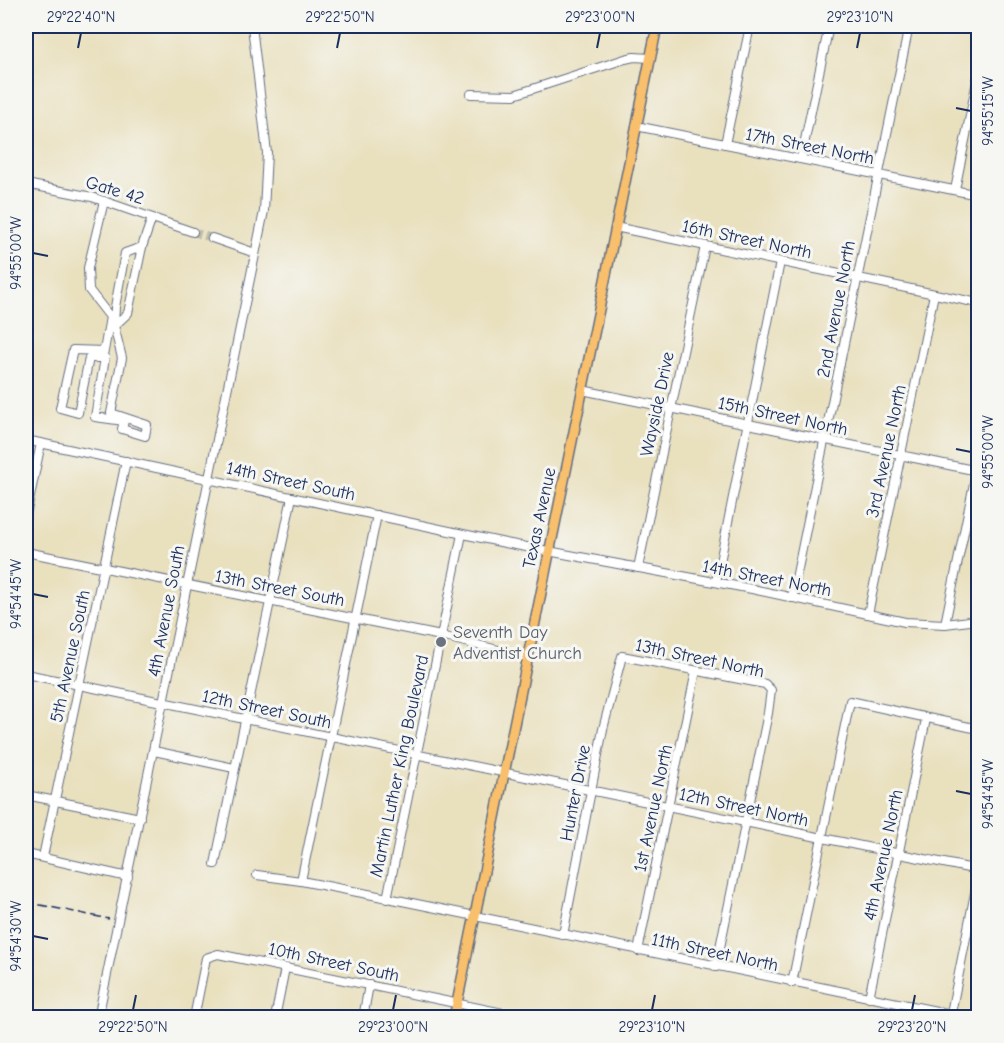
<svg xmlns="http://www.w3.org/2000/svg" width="1004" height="1043" font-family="'Comic Neue',sans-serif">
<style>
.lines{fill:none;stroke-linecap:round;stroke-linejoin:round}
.minor-tunnel{stroke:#c0bdab;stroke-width:8;stroke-dasharray:8 4;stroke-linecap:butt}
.minor-casing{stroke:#636d80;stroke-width:10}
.major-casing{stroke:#636d80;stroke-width:12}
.minor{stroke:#fff;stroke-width:8}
.major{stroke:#f8bf6c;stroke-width:9}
.rail{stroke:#1b2f5e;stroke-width:1.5;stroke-dasharray:9 4.5;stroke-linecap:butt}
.ticks{fill:none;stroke:#1b2f5e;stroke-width:2}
.worship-dot{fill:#6b7280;stroke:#f6f6f2;stroke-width:2}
.labels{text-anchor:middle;stroke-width:6;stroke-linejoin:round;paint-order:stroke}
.street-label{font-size:18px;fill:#1b2f5e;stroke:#f6f6f2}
.worship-label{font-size:18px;fill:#5b616d;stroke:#f6f6f2;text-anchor:start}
.neatline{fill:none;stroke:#1b2f5e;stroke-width:2}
.ticks-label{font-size:15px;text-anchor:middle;fill:#1b2f5e}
</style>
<rect width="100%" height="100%" fill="#f6f6f2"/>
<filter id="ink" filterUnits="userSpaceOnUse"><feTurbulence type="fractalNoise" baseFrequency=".0167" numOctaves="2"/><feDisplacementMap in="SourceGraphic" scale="12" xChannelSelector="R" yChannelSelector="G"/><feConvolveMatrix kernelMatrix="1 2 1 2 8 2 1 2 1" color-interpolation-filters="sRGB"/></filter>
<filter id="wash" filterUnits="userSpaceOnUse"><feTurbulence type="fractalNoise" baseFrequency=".008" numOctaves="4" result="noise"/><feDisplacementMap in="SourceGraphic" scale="24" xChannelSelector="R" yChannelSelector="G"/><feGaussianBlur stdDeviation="1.35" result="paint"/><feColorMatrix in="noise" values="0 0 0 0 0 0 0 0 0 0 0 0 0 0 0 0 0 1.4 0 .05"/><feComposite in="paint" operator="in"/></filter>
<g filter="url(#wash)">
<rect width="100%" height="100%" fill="#e9e0be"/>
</g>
<g filter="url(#ink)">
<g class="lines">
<!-- minor-tunnel -->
<polyline class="minor-tunnel" points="193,232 212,238"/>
<!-- minor casing -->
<g class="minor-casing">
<g id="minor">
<polyline points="471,94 514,95 625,59 634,57 650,58"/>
<polyline points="636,126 978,195"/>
<polyline points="725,144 750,26"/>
<polyline points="801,159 829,26"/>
<polyline points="26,184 92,197 193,232"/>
<polyline points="955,190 978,76"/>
<polyline points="104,201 88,268 89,290 110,317 104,351 73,350 60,408 78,413 89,358 105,358 95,417 124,421 122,429 145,436 147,425 111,413 122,358 114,326 115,307 125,253 142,247 152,218"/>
<polyline points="615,227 978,303"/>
<polyline points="212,238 255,253"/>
<polyline points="114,326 128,313 142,247"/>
<polyline points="582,390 978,471"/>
<polyline points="26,440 505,543 752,589 905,622 945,624 978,620"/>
<polyline points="26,516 41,443"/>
<polyline points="26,552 441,636 527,657"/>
<polyline points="638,568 705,246"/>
<polyline points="716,582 780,262"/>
<polyline points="792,598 909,26"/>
<polyline points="868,614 934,294"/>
<polyline points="945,624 978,464"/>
<polyline points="26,674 978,870"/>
<polyline points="154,751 234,768"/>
<polyline points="26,795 140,818"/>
<polyline points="26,854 128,877"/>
<polyline points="43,857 126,461"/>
<polyline points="215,864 292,497"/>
<polyline points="257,875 301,881 373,895 951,1014"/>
<polyline points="301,881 377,515"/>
<polyline points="387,899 462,534"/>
<polyline points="563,935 603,729 622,656 765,684 771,690 768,713 716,967"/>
<polyline points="638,951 696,671"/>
<polyline points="792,983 850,701 978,729"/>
<polyline points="869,998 926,719"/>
<polyline points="98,1018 264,211 267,153 252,26"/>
<polyline points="194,1018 206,958 218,954 527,1018"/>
<polyline points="275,1018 285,968"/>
<polyline points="363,1018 369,985"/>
<polyline points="950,1018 978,878"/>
</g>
</g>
<!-- major casing -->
<g class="major-casing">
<polyline id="major" points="454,1018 657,26"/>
</g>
<!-- minor -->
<use href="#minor" class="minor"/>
<!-- major -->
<use href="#major" class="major"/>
<!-- rail -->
<polyline class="rail" points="26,902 109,919"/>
</g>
</g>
<!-- ticks -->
<path class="ticks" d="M78 48 81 33M337 48 340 33M597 48 600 33M857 48 860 33M956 108 971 111M33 253 48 256M956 449 971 452M33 594 48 597M956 791 971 794M33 936 48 939M133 1010 136 995M393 1010 396 995M652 1010 655 995M912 1010 915 995"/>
<!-- markers -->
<circle class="worship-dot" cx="441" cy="642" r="6"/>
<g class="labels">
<!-- street labels -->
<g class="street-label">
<text transform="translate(810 146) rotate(11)" y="6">17th Street North</text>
<text transform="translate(115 190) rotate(17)" y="6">Gate 42</text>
<text transform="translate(747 239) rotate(12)" y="6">16th Street North</text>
<text transform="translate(836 309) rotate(-79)" y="6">2nd Avenue North</text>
<text transform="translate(657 404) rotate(-78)" y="6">Wayside Drive</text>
<text transform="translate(783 416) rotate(12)" y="6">15th Street North</text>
<text transform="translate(886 451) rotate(-78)" y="6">3rd Avenue North</text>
<text transform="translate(291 481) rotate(12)" y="6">14th Street South</text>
<text transform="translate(539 518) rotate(-78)" y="6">Texas Avenue</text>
<text transform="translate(767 578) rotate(11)" y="6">14th Street North</text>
<text transform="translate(280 588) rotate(11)" y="6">13th Street South</text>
<text transform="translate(166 611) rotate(-79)" y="6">4th Avenue South</text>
<text transform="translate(70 656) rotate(-78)" y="6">5th Avenue South</text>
<text transform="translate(700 658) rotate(12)" y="6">13th Street North</text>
<text transform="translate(267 709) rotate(12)" y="6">12th Street South</text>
<text transform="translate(399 766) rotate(-78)" y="6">Martin Luther King Boulevard</text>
<text transform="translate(575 793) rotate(-79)" y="6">Hunter Drive</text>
<text transform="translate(744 807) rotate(12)" y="6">12th Street North</text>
<text transform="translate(653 808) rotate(-78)" y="6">1st Avenue North</text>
<text transform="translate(883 855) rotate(-78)" y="6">4th Avenue North</text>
<text transform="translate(715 952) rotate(12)" y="6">11th Street North</text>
<text transform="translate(334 962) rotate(12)" y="6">10th Street South</text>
</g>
<!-- worship labels -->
<g class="worship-label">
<text x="453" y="638">Seventh Day<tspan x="453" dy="21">Adventist Church</tspan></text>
</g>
</g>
<!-- margin -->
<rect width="1004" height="1043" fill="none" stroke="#f6f6f2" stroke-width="66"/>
<rect x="33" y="33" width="938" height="977" class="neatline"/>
<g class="ticks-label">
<text x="81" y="22">29°22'40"N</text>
<text x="340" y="22">29°22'50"N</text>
<text x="600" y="22">29°23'00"N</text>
<text x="860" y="22">29°23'10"N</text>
<text transform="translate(988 111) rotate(-90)" y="5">94°55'15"W</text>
<text transform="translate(16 253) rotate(-90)" y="5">94°55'00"W</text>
<text transform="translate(988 452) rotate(-90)" y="5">94°55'00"W</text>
<text transform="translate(16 594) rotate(-90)" y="5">94°54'45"W</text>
<text transform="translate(988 794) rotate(-90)" y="5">94°54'45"W</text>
<text transform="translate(16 936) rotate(-90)" y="5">94°54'30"W</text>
<text x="133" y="1032">29°22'50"N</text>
<text x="393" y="1032">29°23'00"N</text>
<text x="652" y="1032">29°23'10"N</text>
<text x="912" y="1032">29°23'20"N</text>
</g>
</svg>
